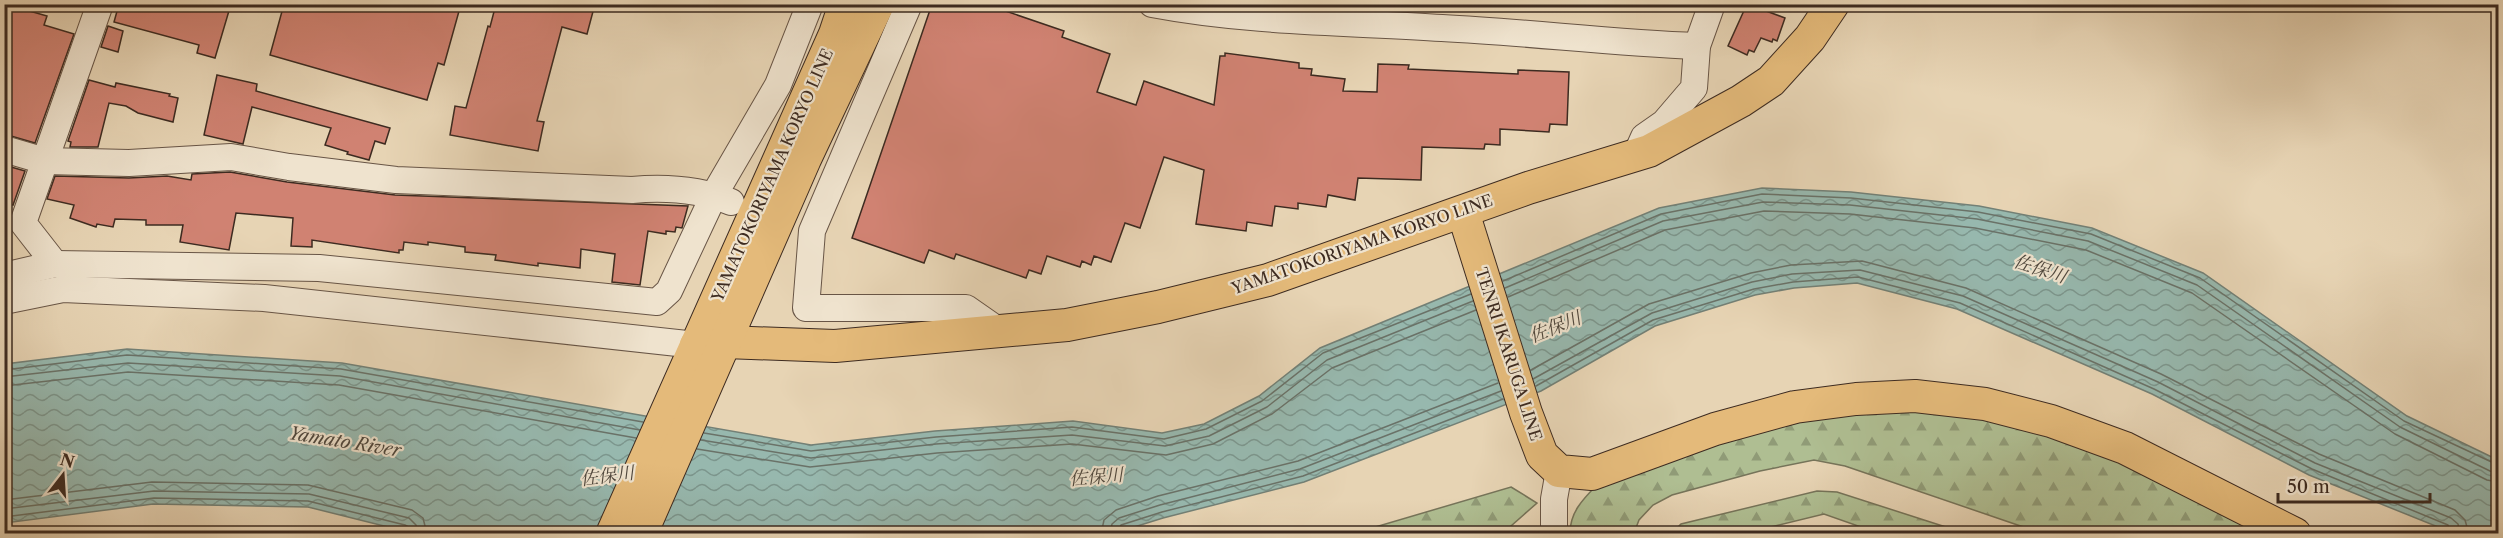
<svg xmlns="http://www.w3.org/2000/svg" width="2503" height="538" font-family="'Libre Caslon Text','Noto Serif JP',serif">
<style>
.forest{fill:url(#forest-firs);stroke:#76745a;stroke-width:1.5}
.water{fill:url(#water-waves);stroke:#738076;stroke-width:1.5}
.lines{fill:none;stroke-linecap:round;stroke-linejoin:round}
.shore{stroke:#6a7268;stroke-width:1.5}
.building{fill:#d08272;stroke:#3d2b21;stroke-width:1.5}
.minor-casing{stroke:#685546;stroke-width:28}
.major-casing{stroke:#3d2b21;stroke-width:34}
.minor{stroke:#efe3ce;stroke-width:26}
.major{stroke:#e4ba7a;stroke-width:32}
.labels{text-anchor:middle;stroke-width:4.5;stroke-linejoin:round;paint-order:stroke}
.street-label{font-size:16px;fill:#3d2b21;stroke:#efe3ce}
.water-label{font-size:18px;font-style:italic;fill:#4f473d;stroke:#efe3ce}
</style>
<defs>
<pattern id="forest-firs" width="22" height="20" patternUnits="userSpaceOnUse" patternTransform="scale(1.5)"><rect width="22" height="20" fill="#afbe92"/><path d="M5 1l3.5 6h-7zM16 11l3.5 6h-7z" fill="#909b77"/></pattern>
<pattern id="water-waves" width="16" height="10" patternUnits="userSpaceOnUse" patternTransform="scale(1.5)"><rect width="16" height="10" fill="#97b8ae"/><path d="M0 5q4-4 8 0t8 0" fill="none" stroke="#7c968d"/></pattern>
</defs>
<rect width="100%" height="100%" fill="#e7d4b4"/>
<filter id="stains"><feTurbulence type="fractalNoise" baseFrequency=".00333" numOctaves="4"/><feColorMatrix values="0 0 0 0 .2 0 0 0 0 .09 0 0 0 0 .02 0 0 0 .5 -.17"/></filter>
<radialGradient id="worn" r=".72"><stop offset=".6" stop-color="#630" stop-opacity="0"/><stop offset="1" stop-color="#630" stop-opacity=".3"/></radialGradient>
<!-- forest -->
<g class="forest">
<path d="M1906 408 1965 413 2067 436 2273 533H2041L1845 466 1814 460 1760 471 1672 495 1653 505 1639 520 1634 533H1570C1570 513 1582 500 1596 486L1785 421Z"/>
<polygon points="1511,487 1537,503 1503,533 1355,533"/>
<polygon points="1817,491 1837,492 1952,529 1950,533 1878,533 1824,514 1746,533 1672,533 1681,524"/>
</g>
<!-- water -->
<polygon class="water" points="1762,188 1851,192 1979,206 2092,228 2203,273 2407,416 2498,460 2498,533 2453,533 2309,475 2152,394 1957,309 1857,283 1794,288 1755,295 1655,326 1541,391 1304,482 1163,518 1115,533 416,534 308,507 153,504 5,523 5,364 127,349 342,363 811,445 935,431 1073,421 1162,433 1204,424 1259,396 1320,348 1659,208"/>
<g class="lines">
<!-- shore -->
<g class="shore">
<polyline points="1503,281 1661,214 1762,194 1851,198 1978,212 2091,234 2200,278 2404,421 2498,465"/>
<polyline points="1505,288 1663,221 1763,202 1850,205 1977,219 2088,241 2197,285 2400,427 2490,471 2498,473"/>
<polyline points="1508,297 1665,230 1764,211 1850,214 1975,228 2086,250 2192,293 2395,434 2487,480 2498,482"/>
<polyline points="4,370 127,355 341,369 643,422"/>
<polyline points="1531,370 1649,304 1751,273 1791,265 1862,261 1966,288 2161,374 2319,454 2455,510 2465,520 2469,534"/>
<polyline points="4,377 128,363 340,376 640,430"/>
<polyline points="1533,379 1652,313 1752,282 1792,274 1860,270 1963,296 2158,382 2315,463 2451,518 2458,524 2460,534"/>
<polyline points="4,386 128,372 339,385 636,438"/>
<polyline points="1536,386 1653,320 1754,289 1793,282 1858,277 1960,303 2154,389 2312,469 2448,525 2452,534"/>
<polyline points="704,433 811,451 936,437 1072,427 1164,439 1206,429 1262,401 1323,353 1471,294"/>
<polyline points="701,440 811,458 936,444 1072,435 1165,446 1209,436 1267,407 1327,360 1473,301"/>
<polyline points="697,449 810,467 937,453 1072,444 1166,455 1213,444 1272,414 1332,368 1476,310"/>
<polyline points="4,500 152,482 308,485 412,510 423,518 427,534"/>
<polyline points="4,509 154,491 309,494 409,518 416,525 418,534"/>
<polyline points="4,517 154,498 308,501 405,525 410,528 410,534"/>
<polyline points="1101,534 1104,520 1116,510 1158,496 1298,461 1498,383"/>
<polyline points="1110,534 1112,524 1119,518 1160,505 1300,469 1501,391"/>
<polyline points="1117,534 1121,525 1162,512 1303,476 1503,399"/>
</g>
</g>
<!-- building -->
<g class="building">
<polygon points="119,4 138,4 155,9 156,4 231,4 215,58 197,53 199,45 114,22"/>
<polygon points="284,4 461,4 444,65 438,63 427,100 270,55"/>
<polygon points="496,4 595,4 587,34 562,27 537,121 544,122 538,151 450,135 455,106 466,108 488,26 490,27"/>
<polygon points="932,4 985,4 1064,31 1062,37 1110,54 1097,92 1136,105 1144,81 1214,105 1220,56 1225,56 1225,53 1299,63 1299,68 1312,69 1311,75 1345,79 1343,91 1377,92 1378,64 1409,65 1408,69 1518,74 1518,70 1569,72 1567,125 1550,124 1549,132 1500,129 1500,145 1485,144 1484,149 1422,147 1421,180 1358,178 1355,200 1328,195 1326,207 1298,203 1298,209 1275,206 1272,226 1247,222 1246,231 1196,224 1204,170 1164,157 1140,228 1125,223 1111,262 1094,256 1091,265 1082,261 1080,267 1047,256 1041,274 1029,270 1026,278 956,254 954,259 929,250 924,263 852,238"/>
<polygon points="1747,4 1785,18 1777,41 1773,39 1772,42 1761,38 1754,52 1749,50 1747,55 1728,46"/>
<polygon points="12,6 47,16 44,25 74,34 35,143 4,134 4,31"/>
<polygon points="108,26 123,31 118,52 101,47"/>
<polygon points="217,75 257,84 256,91 390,128 385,144 375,141 369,160 347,154 348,152 325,145 331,128 252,107 243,144 204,135"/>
<polygon points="89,80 115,87 116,83 170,94 169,96 178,98 173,122 138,113 126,106 109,103 98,147 70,147 71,142 68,141"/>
<polygon points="4,165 25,171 13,205 4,203"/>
<polygon points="230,172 287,182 395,195 688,206 682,228 676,227 675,232 666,231 666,234 648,231 640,285 612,282 615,254 581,249 580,268 538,263 538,266 495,260 496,255 465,252 465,247 428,242 428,245 404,242 403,250 399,250 399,253 312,240 312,247 291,246 293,218 236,213 229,250 180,242 183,225 146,225 146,220 115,219 113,227 97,224 96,227 70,218 74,205 47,199 55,176 129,178 167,176 191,180 192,174"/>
</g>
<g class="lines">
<!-- minor casing -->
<g class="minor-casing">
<g id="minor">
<polyline points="909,4 812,231 806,308 966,308 999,331"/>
<path d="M1152 4C1247 22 1346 22 1442 28 1527 32 1612 43 1697 46"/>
<path d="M4 149 45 161 129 163 231 157 289 167 396 180 632 190C666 187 699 189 731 202"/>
<polyline points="1636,155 1644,137 1664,123 1694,88 1697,46 1712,4"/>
<polyline points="55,264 23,223 100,4"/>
<polyline points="4,276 55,264 319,268 657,302 669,291 714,195 778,85 810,4"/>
<polyline points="4,301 63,289 264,298 696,345"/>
<polyline points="1554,534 1554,499 1559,471"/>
</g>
</g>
<!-- major casing -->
<g class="major-casing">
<g id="major">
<polyline points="1463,212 1526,413 1542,455 1559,471 1592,474 1715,429 1795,407 1856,399 1915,396 1985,404 2051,421 2125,448 2295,534"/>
<polyline points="696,345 725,342 835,346 1067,325 1158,307 1268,280 1528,188 1649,151 1741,101 1771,81 1810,38 1833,4"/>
<polyline points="612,534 835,34 845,4"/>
<polyline points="641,534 805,159 878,4"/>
</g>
</g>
<!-- minor -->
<use href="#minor" class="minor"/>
<!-- major -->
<use href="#major" class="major"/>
</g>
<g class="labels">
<!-- street labels -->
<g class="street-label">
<text transform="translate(772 175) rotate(-66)" y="6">YAMATOKORIYAMA KORYO LINE</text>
<text transform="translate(1362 244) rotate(-19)" y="6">YAMATOKORIYAMA KORYO LINE</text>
<text transform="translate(1509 354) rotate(72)" y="6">TENRI IKARUGA LINE</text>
</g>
<!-- water labels -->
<g class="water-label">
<text transform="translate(2040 269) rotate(18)" y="6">佐保川</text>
<text transform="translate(1555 327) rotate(-22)" y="6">佐保川</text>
<text transform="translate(345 442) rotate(9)" y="6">Yamato River</text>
<text transform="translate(607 476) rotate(-7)" y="6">佐保川</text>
<text transform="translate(1096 477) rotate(-5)" y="6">佐保川</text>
</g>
</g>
<!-- margin -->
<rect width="2503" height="538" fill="none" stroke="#e7d4b4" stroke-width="24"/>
<rect x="6" y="6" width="2491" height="526" fill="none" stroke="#3d2b21" stroke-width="3"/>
<rect x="12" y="12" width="2479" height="514" fill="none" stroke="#3d2b21" stroke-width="1.5"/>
<!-- north arrow -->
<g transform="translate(63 475) rotate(17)" stroke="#efe3ce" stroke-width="4.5" paint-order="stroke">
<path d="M0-4.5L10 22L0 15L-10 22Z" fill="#3d2b21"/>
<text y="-9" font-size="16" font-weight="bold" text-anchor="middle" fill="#3d2b21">N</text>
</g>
<!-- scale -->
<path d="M2278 493v9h152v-9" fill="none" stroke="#3d2b21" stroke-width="3"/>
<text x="2287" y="493" font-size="18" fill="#3d2b21" stroke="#efe3ce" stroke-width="4.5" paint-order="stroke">50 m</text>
<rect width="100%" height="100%" filter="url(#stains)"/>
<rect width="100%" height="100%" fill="url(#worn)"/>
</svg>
